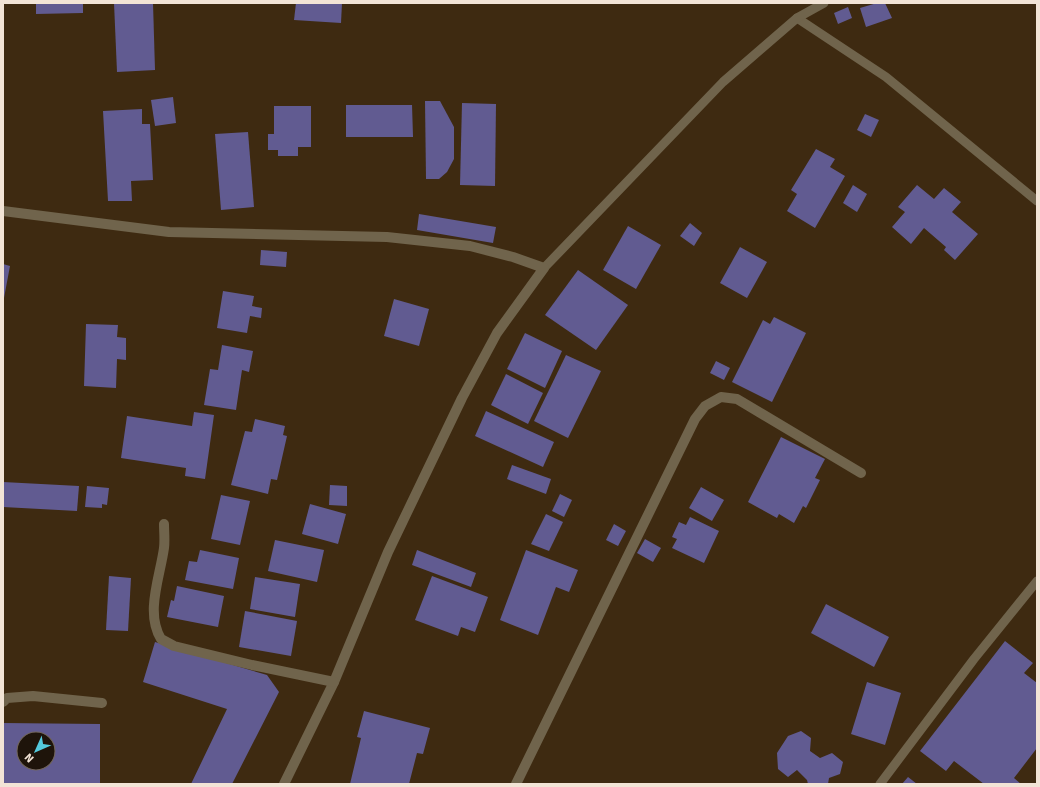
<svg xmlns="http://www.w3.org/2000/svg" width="1040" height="787" font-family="Signika,sans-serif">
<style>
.building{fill:#615b91;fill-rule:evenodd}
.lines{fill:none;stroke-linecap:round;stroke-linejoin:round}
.service{stroke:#70644c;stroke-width:9}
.minor{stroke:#70644c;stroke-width:10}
</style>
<rect width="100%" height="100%" fill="#3e2a11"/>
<!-- building -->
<g class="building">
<polygon points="36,3 83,3 83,13 36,14"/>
<polygon points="114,3 153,3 155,70 117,72"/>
<polygon points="296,3 342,3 341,23 294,20"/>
<polygon points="877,3 885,3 892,18 866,27 860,8"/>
<polygon points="848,7 852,18 838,24 834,13"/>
<polygon points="173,97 176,123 155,126 151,100"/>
<polygon points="425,101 440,101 454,127 454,159 447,172 439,179 426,179"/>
<polygon points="462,103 496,104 495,186 460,185"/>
<polygon points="346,105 412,105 413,137 346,137"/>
<polygon points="274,106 311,106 311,147 298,147 298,156 278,156 278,150 268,150 268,134 274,134"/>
<polygon points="142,109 142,124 150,124 153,180 131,181 132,201 108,201 103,111"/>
<polygon points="865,114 879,120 871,137 857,130"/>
<polygon points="248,132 254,207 221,210 215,134"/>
<polygon points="816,149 835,159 830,167 845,176 815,228 787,211 797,194 791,190"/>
<polygon points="853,185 867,194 857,212 843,203"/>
<polygon points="917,185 934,199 944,188 961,202 952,212 978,234 955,260 944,250 946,247 924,228 911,244 892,227 905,212 898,207"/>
<polygon points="419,214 496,227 493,243 417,230"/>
<polygon points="690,223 702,233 694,246 680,236"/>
<polygon points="628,226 661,245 636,289 603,270"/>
<polygon points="740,247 767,262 747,298 720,283"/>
<polygon points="261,250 287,252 286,267 260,265"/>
<polygon points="3,264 10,266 4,298 3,298"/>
<polygon points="578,270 628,305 596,350 545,315"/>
<polygon points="223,291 254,296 252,306 262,308 261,318 250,316 247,333 217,328"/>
<polygon points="394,299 429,309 419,346 384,336"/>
<polygon points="774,317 806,333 772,402 732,382 763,320 770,324"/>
<polygon points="86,324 118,325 117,337 126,338 126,360 117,359 116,388 84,386"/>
<polygon points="525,333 562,351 545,388 507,369"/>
<polygon points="222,345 253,351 249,372 242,370 236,410 204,405 210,369 218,370"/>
<polygon points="566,355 601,371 568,438 534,421"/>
<polygon points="716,361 730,368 724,380 710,373"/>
<polygon points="506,374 543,393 528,424 491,405"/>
<polygon points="486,411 554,442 543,467 475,436"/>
<polygon points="194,412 214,415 205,479 185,476 186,468 121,458 127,416 192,426"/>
<polygon points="255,419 285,426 283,435 287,436 277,480 271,479 268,494 231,485 245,431 252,432"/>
<polygon points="781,437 825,459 815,478 820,480 806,508 803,506 794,523 779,514 777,518 748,502"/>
<polygon points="512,465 551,479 546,494 507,479"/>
<polygon points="3,482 79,486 77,511 3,507"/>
<polygon points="330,485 347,486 347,506 329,505"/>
<polygon points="87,486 109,488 107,505 102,504 102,508 85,507"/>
<polygon points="701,487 724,500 712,521 689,508"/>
<polygon points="560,494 572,500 564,517 552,511"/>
<polygon points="221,495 250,501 240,545 211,539"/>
<polygon points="310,504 346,514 338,544 302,534"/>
<polygon points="546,514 563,522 549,551 531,544"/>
<polygon points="690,517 719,531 704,563 672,548 677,539 672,537 679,522 686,525"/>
<polygon points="614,524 626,531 618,546 606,540"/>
<polygon points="645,539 661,548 653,562 637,553"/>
<polygon points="275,540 324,550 317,582 268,571"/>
<polygon points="200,550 239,558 233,589 185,580 189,561 197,562"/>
<polygon points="417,550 476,573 471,587 412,565"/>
<polygon points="526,550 578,570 569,592 556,587 538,635 500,620"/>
<polygon points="109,576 131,578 128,631 106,630"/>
<polygon points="432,576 488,597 475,632 461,627 458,636 415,620"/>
<polygon points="255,577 300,584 295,617 250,609"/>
<polygon points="177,586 224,596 218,627 167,617 171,600 174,601"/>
<polygon points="826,604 889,637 874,667 811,633"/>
<polygon points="245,611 297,621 291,656 239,647"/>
<polygon points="1005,641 1033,663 1024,673 1037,683 1037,748 1014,778 1021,784 984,784 954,761 946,771 920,751"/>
<polygon points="155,642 267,675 279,692 232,784 191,784 227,709 143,682"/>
<polygon points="867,682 901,693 885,745 851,734"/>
<polygon points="364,711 430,728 423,754 417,753 409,784 350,784 361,738 357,737"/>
<path d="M3 723 100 724V784H3ZM24 739H48V763H24Z"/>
<polygon points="801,731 811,738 810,751 820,758 832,753 843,762 840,774 829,778 828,784 808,784 807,780 797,770 788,777 778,769 777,753 788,736"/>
<polygon points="908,777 917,784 902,784"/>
</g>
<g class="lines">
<!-- service -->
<g class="service">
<polyline points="797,18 886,77 1037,201"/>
<polyline points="544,268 723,82 797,18 824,3"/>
<polyline points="880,784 974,659 1037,581"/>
</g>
<!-- minor -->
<g class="minor">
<polyline points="3,211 169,232 387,237 470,246 513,257 544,268 497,333 462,398 388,552 334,682 284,784"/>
<path d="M164 524C164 532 165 540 164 548 160 577 145 613 161 639L174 646 252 665 334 682"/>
<polyline points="3,702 7,698 33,696 102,703"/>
<polyline points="516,784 695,419 705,406 721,397 737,399 861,473"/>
</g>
</g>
<!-- border -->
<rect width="1040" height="787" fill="none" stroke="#f2e4d6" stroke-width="8"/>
<!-- north arrow -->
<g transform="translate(36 751) rotate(225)"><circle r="19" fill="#1e140a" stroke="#73675c"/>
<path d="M0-3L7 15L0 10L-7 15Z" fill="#54cadd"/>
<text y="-6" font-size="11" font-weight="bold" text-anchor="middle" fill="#f2e4d6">N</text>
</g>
</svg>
